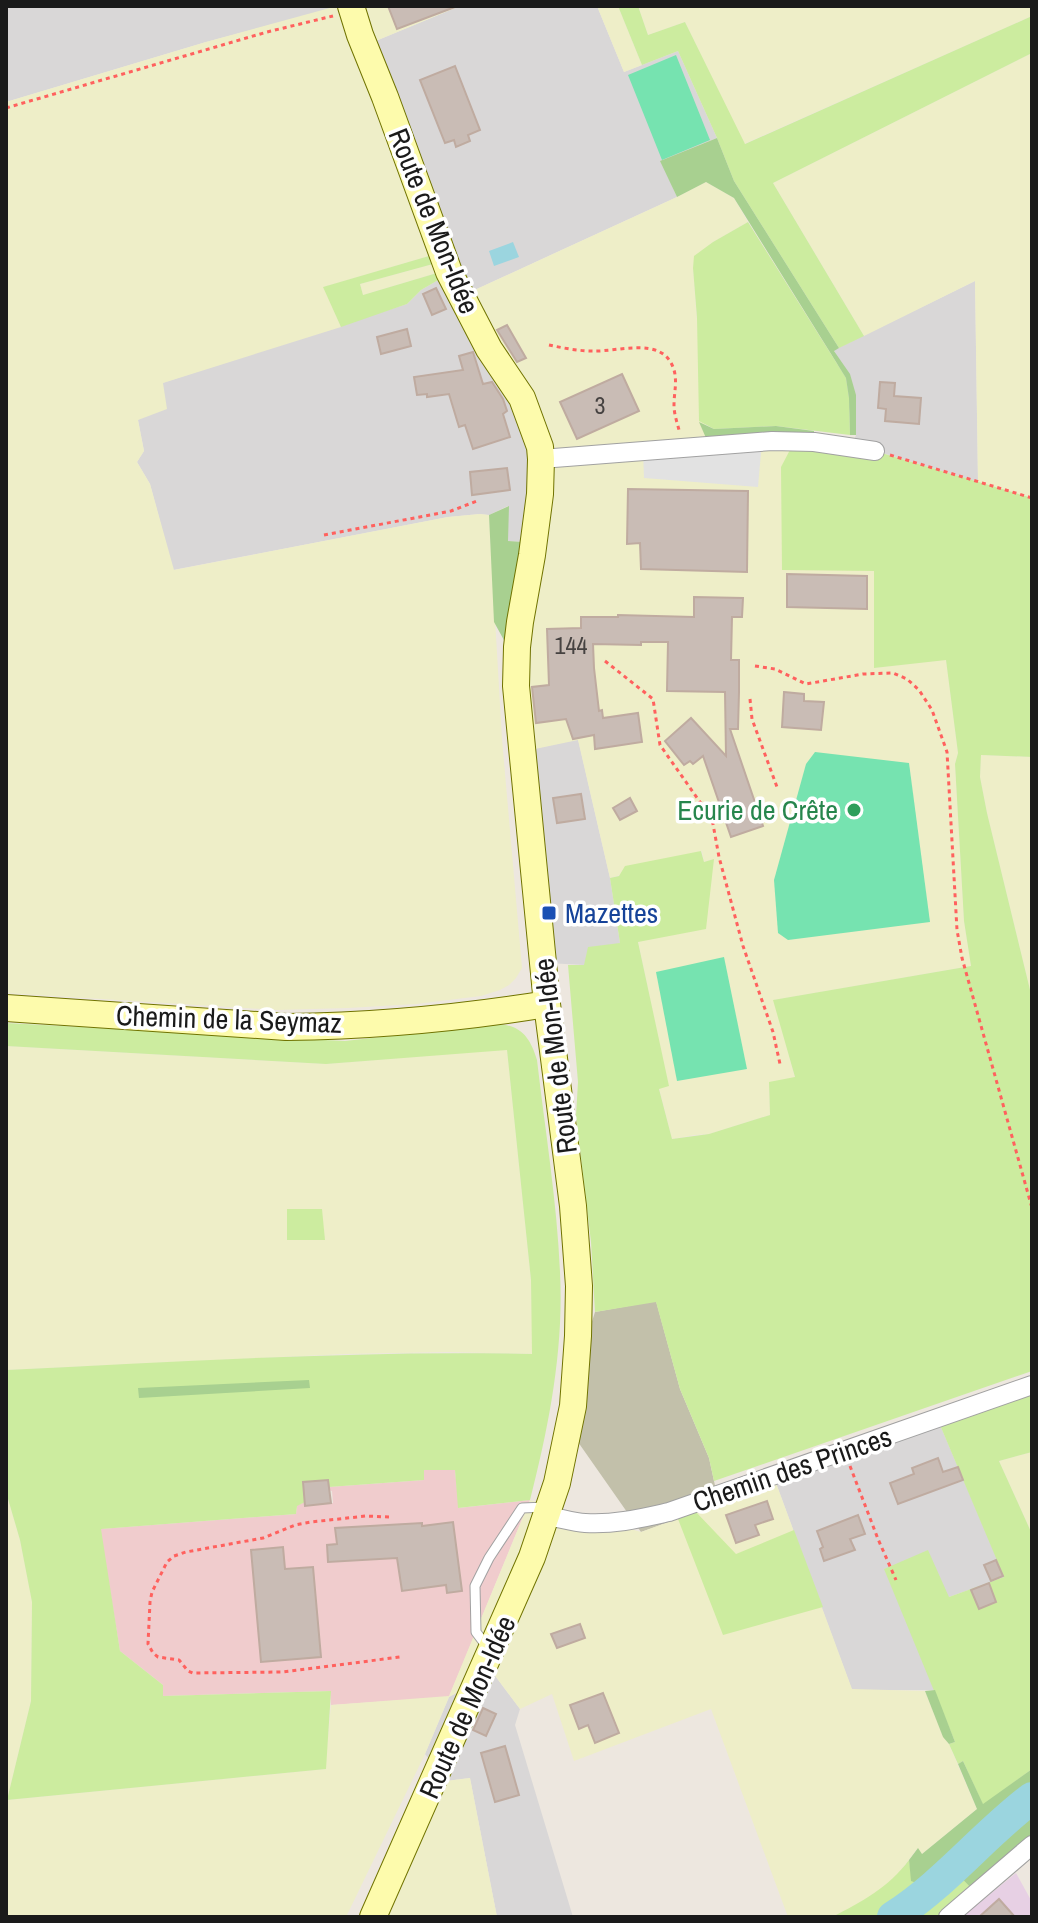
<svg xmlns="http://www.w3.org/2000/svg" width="1038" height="1923" font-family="'Archivo Narrow',sans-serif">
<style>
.residential{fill:#d9d7d7}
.commercial{fill:#f0cccd}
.industrial{fill:#e7d0e4}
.construction{fill:#c2c0aa}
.farmland{fill:#eeeec8}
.grass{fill:#ccec9f}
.forest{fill:#a8d090}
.pitch{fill:#76e3b0}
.parking{fill:#e2e2e2}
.water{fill:#9bd5df}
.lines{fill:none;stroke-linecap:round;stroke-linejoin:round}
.river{stroke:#9bd5df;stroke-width:32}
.building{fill:#c9bcb5;stroke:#bfaba0;stroke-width:2}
.lane-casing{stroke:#a1a1a1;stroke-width:11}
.street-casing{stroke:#a1a1a1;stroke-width:20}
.secondary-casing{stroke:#707300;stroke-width:28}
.path{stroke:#ff615e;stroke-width:3;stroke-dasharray:4 4;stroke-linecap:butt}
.lane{stroke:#fff;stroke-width:9}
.street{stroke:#fff;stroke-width:18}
.secondary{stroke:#fdfbac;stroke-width:26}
.leisure-dot{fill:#2e9e5b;stroke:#fff;stroke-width:3}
.transit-dot{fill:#1a4fb4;stroke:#fff;stroke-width:3}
.labels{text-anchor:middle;stroke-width:7;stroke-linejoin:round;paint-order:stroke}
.number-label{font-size:24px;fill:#464241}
.street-label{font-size:28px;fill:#1a1a1a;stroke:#fff}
.leisure-label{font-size:28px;fill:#27864d;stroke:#fff;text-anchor:end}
.transit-label{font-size:28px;fill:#164399;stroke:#fff;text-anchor:start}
</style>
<rect width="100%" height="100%" fill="#ede7df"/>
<!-- residential -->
<g class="residential">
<polygon points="6,6 337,6 337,7 206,42 6,102"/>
<polygon points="460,6 597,6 624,72 678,51 717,138 661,161 677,197 468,293 553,442 523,542 508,541 508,506 489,515 480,514 448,517 173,570 150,484 137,462 144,451 138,420 162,383 407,304 421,290 440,279 429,256 354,50"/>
<polygon points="975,281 978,482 876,451 850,452 856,435 834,350"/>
<polygon points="578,739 610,878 620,943 584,965 529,962 511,754"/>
<polygon points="940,1425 1005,1577 949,1597 885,1569 935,1690 852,1690 776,1483"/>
<polygon points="493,1673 520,1709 515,1725 573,1917 497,1917 470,1778 446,1781 425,1754 449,1697"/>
</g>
<!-- commercial -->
<polygon class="commercial" points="423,1470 455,1470 459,1508 530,1500 449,1697 331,1705 330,1691 163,1696 163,1685 120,1651 100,1529 296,1514 297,1505 305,1502 306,1505 333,1503 332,1491 329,1490 329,1487 424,1480"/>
<!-- industrial -->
<polygon class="industrial" points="1016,1873 1032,1902 1032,1917 962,1917"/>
<!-- construction -->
<polygon class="construction" points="656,1301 680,1389 709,1458 719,1504 641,1532 578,1442 589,1331 595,1312"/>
<!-- farmland -->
<g class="farmland">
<polygon points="337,6 460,6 354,50 429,256 324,287 341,327 163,383 167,409 138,420 144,451 137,462 150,484 174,570 448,517 480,514 489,515 502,739 522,968 516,978 509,985 500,990 481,996 416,1004 348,1008 277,1010 6,993 6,102 206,42"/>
<polygon points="597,6 618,6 642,65 624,72"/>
<polygon points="638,6 1032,6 1032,16 744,144 685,22 648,35"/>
<polygon points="1032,53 1032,498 978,482 975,281 864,336 773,183"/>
<polygon points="706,182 734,198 748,222 713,242 695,256 693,268 706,438 798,436 874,571 874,668 946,659 958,753 955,764 964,921 971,966 774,1000 795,1078 769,1083 770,1115 709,1134 695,1135 672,1139 659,1088 668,1085 638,941 713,859 704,862 702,851 610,878 578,740 511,754 523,542 553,442 468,293 677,197"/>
<polygon points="433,264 437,273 363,295 360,284"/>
<polygon points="981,755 1032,757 1032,998 987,813 980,777"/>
<polygon points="6,1046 326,1064 507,1049 531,1280 533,1354 447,1352 345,1354 6,1370"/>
<polygon points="1032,1452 1032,1534 999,1461"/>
<polygon points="776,1483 852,1689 925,1691 943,1736 949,1744 977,1809 922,1854 917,1849 899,1873 882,1889 861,1903 832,1917 788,1917 711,1709 574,1761 552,1694 520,1709 493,1673 449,1697 425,1754 346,1917 6,1917 6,1492 20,1540 32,1601 31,1701 7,1800 325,1769 331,1705 449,1696 530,1500 641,1532"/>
<polygon points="470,1778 497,1917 388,1917 446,1781"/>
</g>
<!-- grass -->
<g class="grass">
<polygon points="618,6 638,6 648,35 685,22 745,144 1032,16 1032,53 773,183 864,336 839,348 734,181 717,138 678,51 642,65"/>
<polygon points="748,222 846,378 849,398 850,435 776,426 714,429 699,421 697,318 693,268 694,256 713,242"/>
<polygon points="429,256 433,264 360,284 363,295 437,273 440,279 421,290 407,304 341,327 323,287"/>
<polygon points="791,448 875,451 1032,498 1032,757 981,755 980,777 987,813 1032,998 1032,1371 714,1481 709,1458 680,1389 656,1302 595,1312 591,1242 576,1116 578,1082 568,965 584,965 588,947 620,943 610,878 619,876 625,866 701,851 704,862 714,859 706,929 638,942 669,1086 659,1089 672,1139 709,1134 770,1115 769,1082 795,1077 773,1000 971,966 964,921 955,764 958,753 946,660 874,668 874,571 782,570 781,467"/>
<path d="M6 1023 345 1041 496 1024C521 1025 530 1037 537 1060 545 1130 557 1201 560 1272 564 1349 549 1426 530 1500L458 1508 455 1470H424V1480L329 1487 328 1480 304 1482 305 1502 297 1506 296 1514 101 1529 120 1651 163 1685V1696L331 1691 326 1769 7 1800 31 1701 32 1602 20 1540 6 1492V1370C181 1362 357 1350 532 1354L531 1280 507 1050 326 1064 6 1046Z"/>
<polygon points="287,1209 322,1209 325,1240 287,1240"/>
<polygon points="1032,1393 1032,1452 999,1461 1032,1534 1032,1769 983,1805 963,1761 958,1764 949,1744 955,1742 884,1569 928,1550 949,1597 1004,1577 940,1425"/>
<polygon points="696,1512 736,1554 794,1530 823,1607 723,1635 678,1519"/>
<path d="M909 1860 912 1881 951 1866 971 1888 936 1917H832C862 1902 889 1887 909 1860Z"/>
</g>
<!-- forest -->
<g class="forest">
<polygon points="717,138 734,181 839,348 834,351 850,374 856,395 856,435 850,435 849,398 846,378 734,198 706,182 677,197 660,161"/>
<polygon points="699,422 714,429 776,426 814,431 814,436 706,438"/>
<polygon points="509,506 508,541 523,542 505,642 494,622 489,515"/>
<polygon points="309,1380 310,1388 139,1398 138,1388"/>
<polygon points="935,1690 955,1742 949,1744 943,1737 925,1691"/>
<polygon points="963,1761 983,1804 1032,1769 1032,1836 971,1888 951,1867 928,1887 911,1881 909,1860 918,1848 922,1854 977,1809 958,1764"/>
</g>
<!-- pitch -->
<g class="pitch">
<polygon points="676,55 710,140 662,160 628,75"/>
<polygon points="815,752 909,763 930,922 788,940 778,933 774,880 806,764"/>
<polygon points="724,957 747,1069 677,1081 656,972"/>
</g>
<!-- parking -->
<polygon class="parking" points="762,441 758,487 644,478 643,451"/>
<!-- water -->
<polygon class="water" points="513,242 519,257 494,266 489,251"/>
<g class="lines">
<!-- river -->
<path class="river" d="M893 1917C945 1884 983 1835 1032 1798"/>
</g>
<!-- building -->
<g class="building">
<polygon points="388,6 455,6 455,7 397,29"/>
<polygon points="455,66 480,130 468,135 470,141 456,147 454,140 445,143 420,80"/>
<polygon points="436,288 446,309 432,315 423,294"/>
<polygon points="507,325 526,358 517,362 497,330"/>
<polygon points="407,329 411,346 381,354 377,337"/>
<polygon points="473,352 483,384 492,382 503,399 507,411 503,414 510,437 473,449 465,425 459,427 449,394 427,397 427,394 417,395 414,377 463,370 459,356"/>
<polygon points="622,374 639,411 577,439 560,402"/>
<polygon points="880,382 895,383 894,396 921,398 919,424 885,421 886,409 878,408"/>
<polygon points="507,468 510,490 472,495 470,472"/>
<polygon points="628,489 748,491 747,572 641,569 640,543 627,544"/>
<polygon points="787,574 867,576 867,609 787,607"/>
<polygon points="694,597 743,598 742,617 732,617 731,660 739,660 739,692 738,729 730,729 763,826 731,837 703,756 693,764 690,761 684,765 665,741 691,718 726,756 725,692 667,691 668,642 641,642 641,645 593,644 594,668 599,711 602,710 603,718 638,713 642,742 595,749 594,735 573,739 566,719 536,723 532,687 549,685 547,629 581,628 581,617 618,617 618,615 694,617"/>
<polygon points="784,692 804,694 804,701 824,702 821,730 782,727"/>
<polygon points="581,794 585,819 557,823 553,798"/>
<polygon points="630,798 637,811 620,820 613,808"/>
<polygon points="938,1458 943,1472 958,1467 963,1480 898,1504 890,1483 914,1474 912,1468"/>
<polygon points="328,1480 331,1503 305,1506 303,1482"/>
<polygon points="767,1501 773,1519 755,1525 759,1535 736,1543 726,1515"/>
<polygon points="858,1515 865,1534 850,1539 855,1550 824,1561 820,1549 823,1547 817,1531"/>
<polygon points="453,1522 462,1591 447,1593 446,1585 402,1591 397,1558 328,1562 327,1545 337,1544 335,1528 422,1523 422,1526"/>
<polygon points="283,1547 285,1569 313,1567 321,1657 261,1662 251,1550"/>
<polygon points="996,1560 1003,1576 991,1581 984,1565"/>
<polygon points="989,1583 996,1602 979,1609 971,1590"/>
<polygon points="580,1624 585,1638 557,1648 551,1634"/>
<polygon points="603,1693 619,1733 595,1743 588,1725 579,1729 570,1705"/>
<polygon points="483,1708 496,1714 486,1736 473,1730"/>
<polygon points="505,1746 519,1795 495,1802 481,1753"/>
<polygon points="999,1899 1015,1917 979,1917"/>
</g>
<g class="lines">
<!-- lane casing -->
<g class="lane-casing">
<polyline id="lane" points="488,1648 476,1632 475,1586 489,1558 522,1508 546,1507"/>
</g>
<!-- street casing -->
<g class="street-casing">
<g id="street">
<polyline points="541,459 772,441 814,442 875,451"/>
<path d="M547 1516C560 1518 573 1522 585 1523 614 1525 642 1518 669 1512L1032 1385"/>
<polyline points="948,1917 1032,1845"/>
</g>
</g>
<!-- secondary casing -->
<g class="secondary-casing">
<g id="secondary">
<polyline points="351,6 360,35 385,97 449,272 489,349 522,398 540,447 541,459 540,494 532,555 520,622 517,647 516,686 547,1004 573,1206 579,1286 578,1336 573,1406 557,1483 532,1557 373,1917"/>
<path d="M6 1008 286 1027C373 1026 461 1018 547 1004"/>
</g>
</g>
<!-- path -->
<g class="path">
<polyline points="6,108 267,32 333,16"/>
<path d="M549 345C563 348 578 351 593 351 618 352 661 336 673 367 678 380 674 392 674 405 674 414 677 422 679 430"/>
<polyline points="890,455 1032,498"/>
<polyline points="324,535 451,511 477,501"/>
<polyline points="605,661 653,699 660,745 707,812 713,824 719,857 743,946 773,1032 780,1064"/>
<polyline points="755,666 775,669 806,684 863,674 893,673 907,679 919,690 932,710 947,752 957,930 962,958 1032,1208"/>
<polyline points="750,699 752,719 777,787"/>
<polyline points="850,1466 878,1539 896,1580"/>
<polyline points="389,1517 366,1516 311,1522 295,1525 263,1538 186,1552 174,1556 167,1562 152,1592 150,1602 148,1644 153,1653 158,1657 179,1660 188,1671 193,1673 283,1672 400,1657"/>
</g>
<!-- lane -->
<use href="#lane" class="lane"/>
<!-- street -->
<use href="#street" class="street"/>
<!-- secondary -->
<use href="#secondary" class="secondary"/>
</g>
<!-- markers -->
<circle class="leisure-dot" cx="854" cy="810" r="8"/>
<rect class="transit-dot" x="541" y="905" width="16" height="16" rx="4"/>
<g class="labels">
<!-- number labels -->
<g class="number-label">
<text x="600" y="414">3</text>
<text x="571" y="654">144</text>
</g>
<!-- street labels -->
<g class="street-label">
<text transform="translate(434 221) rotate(68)" y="10">Route de Mon-Idée</text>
<text transform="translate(229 1019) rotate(2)" y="10">Chemin de la Seymaz</text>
<text transform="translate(555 1056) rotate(-97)" y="10">Route de Mon-Idée</text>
<text transform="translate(792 1469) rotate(-19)" y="10">Chemin des Princes</text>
<text transform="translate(467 1707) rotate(-66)" y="10">Route de Mon-Idée</text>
</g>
<!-- leisure labels -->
<g class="leisure-label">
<text x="838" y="820">Ecurie de Crête</text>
</g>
<!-- transit labels -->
<g class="transit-label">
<text x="565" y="923">Mazettes</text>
</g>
</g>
<!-- border -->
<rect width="1038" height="1923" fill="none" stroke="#1a1a1a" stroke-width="16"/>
</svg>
